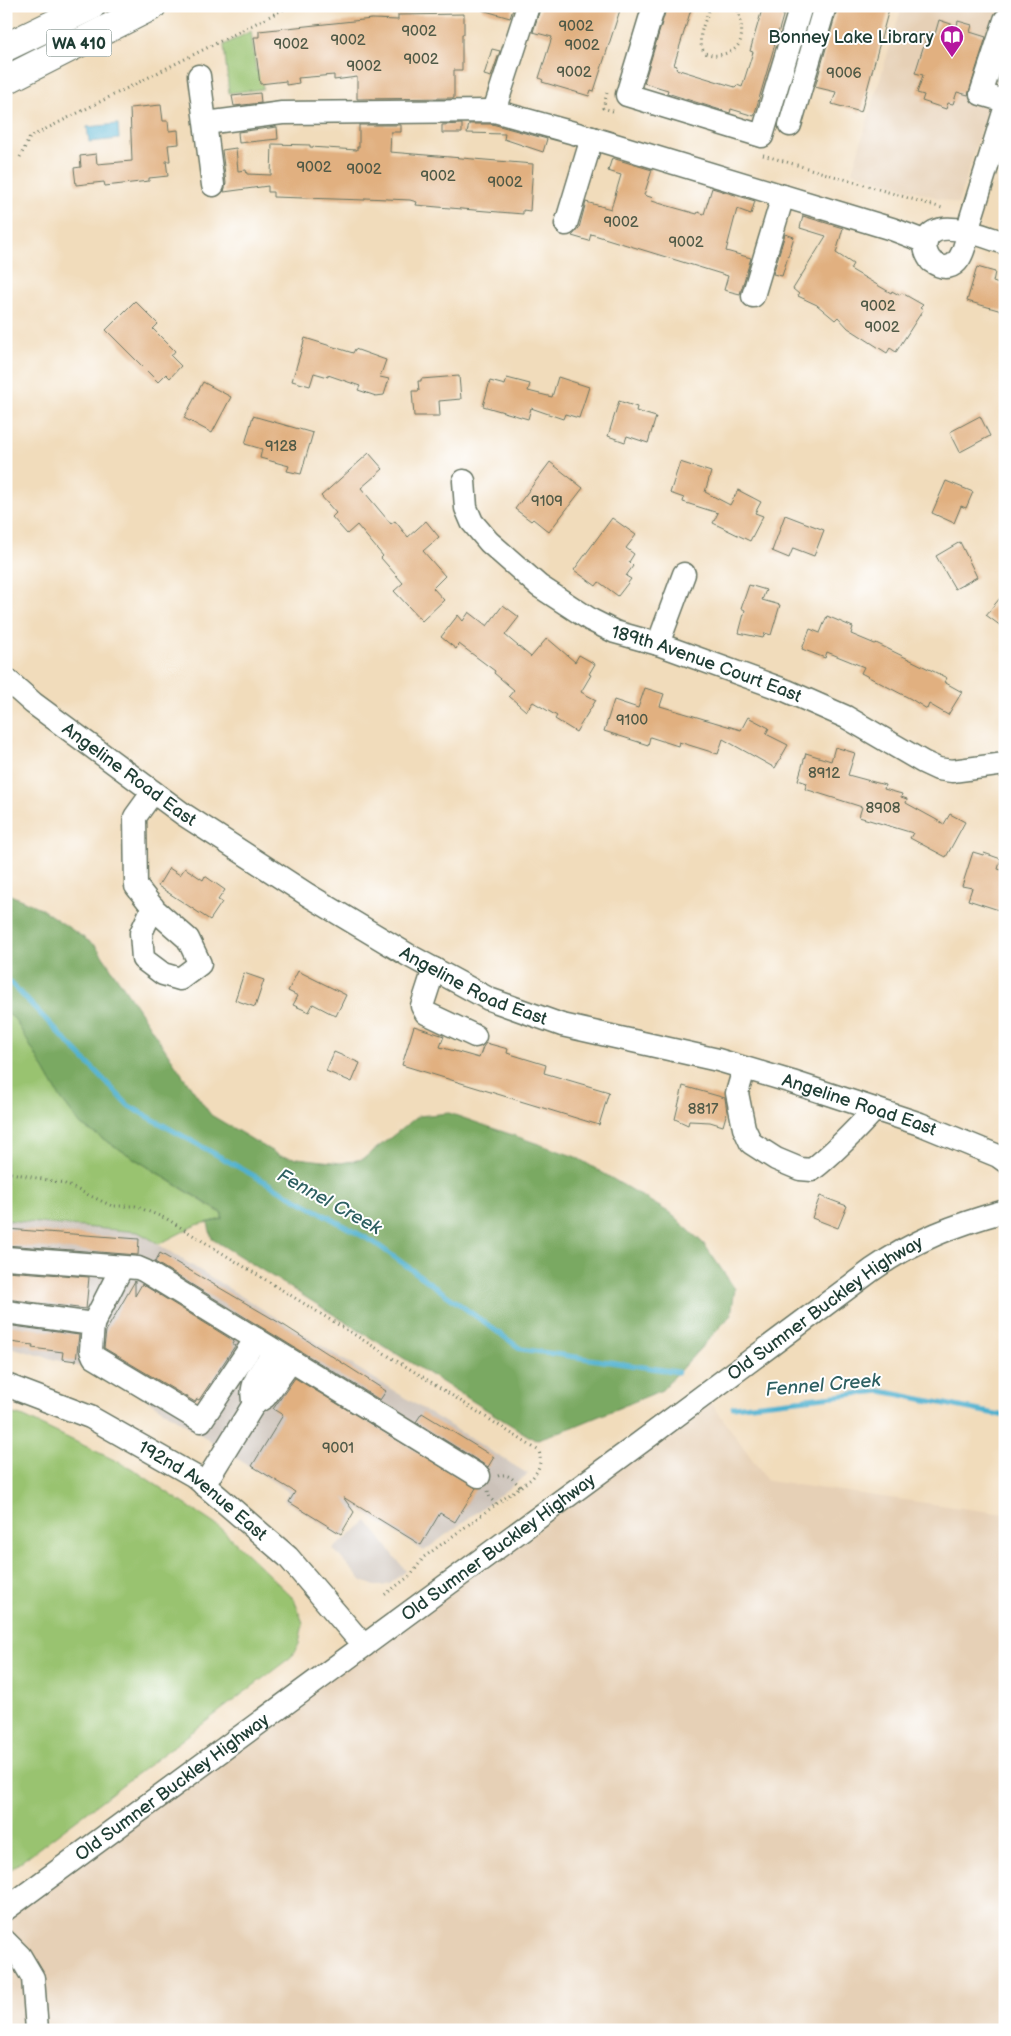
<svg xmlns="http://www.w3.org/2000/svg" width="1011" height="2036" font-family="'Balsamiq Sans',sans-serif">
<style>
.built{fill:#e6d0b6}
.industrial{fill:#ccc2b9}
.green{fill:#99c36f;stroke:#5c8052}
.forest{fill:#7aa962;stroke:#4c734b}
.water{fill:#50b1cf;stroke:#387782}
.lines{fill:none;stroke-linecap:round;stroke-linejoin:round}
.stream{stroke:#50b1cf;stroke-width:5}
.building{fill:#e1b080}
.minor-casing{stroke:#687563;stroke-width:25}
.highway-casing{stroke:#687563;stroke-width:30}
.path{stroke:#687563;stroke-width:3;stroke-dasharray:1 4;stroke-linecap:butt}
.minor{stroke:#fff;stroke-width:22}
.highway{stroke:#fff;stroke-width:28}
.labels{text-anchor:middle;stroke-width:4;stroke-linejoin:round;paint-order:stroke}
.number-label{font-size:15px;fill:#505a47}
.shield{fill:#fff;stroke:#627771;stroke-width:1}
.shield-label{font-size:16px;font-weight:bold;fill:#1f3d34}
.poi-label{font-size:18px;fill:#1f3d34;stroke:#fff;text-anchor:end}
.street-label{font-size:18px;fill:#1f3d34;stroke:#fff}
.water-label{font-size:19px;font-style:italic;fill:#2e6062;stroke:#fff}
</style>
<rect width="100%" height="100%" fill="#fff"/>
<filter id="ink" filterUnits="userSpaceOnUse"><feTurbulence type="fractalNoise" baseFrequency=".02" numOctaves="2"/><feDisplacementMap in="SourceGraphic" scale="10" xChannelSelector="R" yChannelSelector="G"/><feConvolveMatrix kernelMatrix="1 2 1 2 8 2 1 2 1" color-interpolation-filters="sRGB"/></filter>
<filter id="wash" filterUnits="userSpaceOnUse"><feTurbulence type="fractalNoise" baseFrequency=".0096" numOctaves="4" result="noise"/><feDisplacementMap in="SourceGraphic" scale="20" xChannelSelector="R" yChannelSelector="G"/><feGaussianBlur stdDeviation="1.12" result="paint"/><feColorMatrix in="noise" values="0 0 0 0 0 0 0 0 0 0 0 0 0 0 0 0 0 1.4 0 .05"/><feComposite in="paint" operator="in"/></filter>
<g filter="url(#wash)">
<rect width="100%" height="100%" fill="#f1dcbb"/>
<!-- built -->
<g class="built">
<polygon points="902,6 1005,6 1005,53 958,204 852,172"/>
<polygon points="705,1394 768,1481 1005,1514 1005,2030 6,2030 6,1909"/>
</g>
<!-- industrial -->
<g class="industrial">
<polygon points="6,1220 138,1232 528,1474 424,1551 359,1509 342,1537 284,1500 289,1492 109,1375 6,1346"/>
<polygon points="367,1521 406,1571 390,1584 382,1586 375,1586 362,1581 333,1549"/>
</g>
<!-- green -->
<g class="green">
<polygon points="251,31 256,71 261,71 263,89 229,93 224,45"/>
<polygon points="6,1010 16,1021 61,1099 81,1125 222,1214 222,1219 196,1225 159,1244 138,1232 6,1220"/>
<polygon points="6,1412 24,1417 131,1468 219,1527 294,1599 303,1623 299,1644 291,1657 6,1873"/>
</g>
<!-- forest -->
<polygon class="forest" points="6,893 40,908 96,946 183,1076 211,1115 280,1156 341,1163 363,1159 418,1116 449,1113 576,1157 670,1213 704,1244 735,1289 731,1315 662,1390 573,1427 535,1440 212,1239 208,1223 222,1219 222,1213 81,1125 61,1099 16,1021 6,1010"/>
<!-- water -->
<polygon class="water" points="118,124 119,139 89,142 87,127"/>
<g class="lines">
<!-- stream -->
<g class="stream">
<polyline points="6,978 129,1106 375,1243 521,1349 678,1372"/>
<polyline points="733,1407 881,1391 1005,1416"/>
</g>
</g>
<g id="blocks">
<!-- building -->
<g class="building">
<polygon points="483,6 514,6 510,18 482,10"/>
<polygon points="541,6 617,6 616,9 620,10 594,91 591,90 589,96 542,82 543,80 539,78 552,37 533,32"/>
<polygon points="667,6 692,6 674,65 677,66 676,69 735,87 737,85 742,87 753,52 750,51 763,6 786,6 754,116 731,109 730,113 667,93 668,90 644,83"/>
<polygon points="838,6 886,6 886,8 889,9 861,112 832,104 836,92 815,87"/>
<polygon points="464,14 464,34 462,34 462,70 454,70 454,98 357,99 357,77 334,80 334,75 298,78 299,83 286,85 286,81 260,84 254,37 259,37 259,31 372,19 398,20 398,15"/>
<polygon points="939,20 957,26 958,21 972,25 970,32 986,37 968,95 957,92 953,104 948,103 946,109 922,101 924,95 917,93 923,75 915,73 928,32 935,34"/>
<polygon points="492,49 500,51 491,77 484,75"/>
<polygon points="260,93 261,103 234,106 232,96"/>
<polygon points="161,105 163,121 168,121 169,131 178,130 179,144 168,145 170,161 166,161 168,176 149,178 149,181 105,186 104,182 76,185 74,168 81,167 80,156 96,154 97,164 132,161 130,108"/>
<polygon points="462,124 462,133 442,133 442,125"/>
<polygon points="469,124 492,124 547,139 543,152 504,139 505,134 467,133"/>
<polygon points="359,125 401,125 401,132 391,132 390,152 533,164 530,211 523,210 523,214 438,207 416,205 417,202 410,200 365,198 365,200 273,197 273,192 268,192 268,186 224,192 226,183 222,150 236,148 238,171 246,170 247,174 271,175 272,144 310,145 310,147 357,150 357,147 359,147"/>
<polygon points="277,127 278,139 239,143 238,132"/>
<polygon points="612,158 652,170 644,195 653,198 652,201 665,205 697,214 698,212 704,214 712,188 755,201 751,214 737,209 726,251 751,258 740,294 724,290 728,276 591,234 589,241 572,236 579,228 586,202 611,209 621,175 608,171"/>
<polygon points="803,216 843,228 836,253 853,264 850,269 891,293 892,291 899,295 902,293 923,305 920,308 923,310 896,352 890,348 887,353 848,328 838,317 835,320 817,305 798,296 799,294 793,289 826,236 800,228"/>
<polygon points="785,234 794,237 782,276 773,274"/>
<polygon points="977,267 995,272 993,282 1005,286 1005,312 967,301"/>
<polygon points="135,301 158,324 153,329 175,351 171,356 181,366 170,378 166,374 158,382 106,330"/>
<polygon points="305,338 353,353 355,349 386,360 380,377 389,379 384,395 376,396 358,390 360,386 328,375 328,377 314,373 310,386 292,381"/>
<polygon points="459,376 461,399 439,401 440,416 414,416 412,391 419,391 418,381 421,381 421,379"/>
<polygon points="558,377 589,387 579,418 565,414 563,419 531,408 528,419 483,406 490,381 505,385 507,378 530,384 528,391 552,397"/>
<polygon points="203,382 231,397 212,433 184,418"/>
<polygon points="619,401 637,407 636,411 656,417 648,443 627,436 625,442 608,436"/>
<polygon points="253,416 313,433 301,474 287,471 289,466 260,458 262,449 245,444"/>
<polygon points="980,416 990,436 960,452 950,432"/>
<polygon points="369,453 383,469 361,488 391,524 395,521 408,537 426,521 439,537 423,551 445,576 433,588 444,600 422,621 394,591 403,583 381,558 383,556 357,525 347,534 332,517 336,513 321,496"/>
<polygon points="550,462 583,488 549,532 533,519 531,521 515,509"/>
<polygon points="680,462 711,472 705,492 730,505 738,490 761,502 755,513 763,516 750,541 713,523 718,513 683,502 684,498 670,493"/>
<polygon points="946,481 973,492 966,508 961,506 954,523 932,513"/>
<polygon points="785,515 824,530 814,556 793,548 789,558 772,551"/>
<polygon points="612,518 636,535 626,548 634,554 629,562 633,566 626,576 631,579 618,596 599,582 596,586 574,570"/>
<polygon points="960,542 977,577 955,589 936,556"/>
<polygon points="749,585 766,590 762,600 780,605 771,635 765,633 763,638 739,633 745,610 741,608"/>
<polygon points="1005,592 1005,629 986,615"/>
<polygon points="503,605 519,617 505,635 531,657 547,638 575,662 579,655 595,664 589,674 591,675 581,692 596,700 576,732 555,719 557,716 533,702 526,711 509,696 514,690 494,673 495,671 459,644 456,649 441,637 458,615 463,621 469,612 487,626"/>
<polygon points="827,616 853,627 851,634 875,644 876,643 947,678 944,682 962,692 948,715 929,704 927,709 911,699 861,673 864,667 827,652 825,658 802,649 810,629 820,633"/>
<polygon points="645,688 664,694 660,706 741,730 748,717 769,728 766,734 788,745 775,768 723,739 718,754 679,742 678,746 650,737 648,745 604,731 614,700 638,708"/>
<polygon points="835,747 855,753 848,775 885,785 884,789 902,794 901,797 907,799 906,803 944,824 950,814 965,822 946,857 910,838 913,833 859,817 862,807 805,789 807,783 798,780 806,753 831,761"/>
<polygon points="973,852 983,855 984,853 1001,859 998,869 1005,871 1005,912 968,900 972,888 962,886"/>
<polygon points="169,868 180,875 185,868 203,880 205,876 225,890 218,900 222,902 210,920 158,886"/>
<polygon points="298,971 346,995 336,1016 313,1004 309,1012 293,1005 298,996 288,991"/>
<polygon points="244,973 264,980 255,1007 235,1000"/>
<polygon points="414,1026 444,1036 440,1047 479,1058 483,1047 486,1043 508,1049 507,1053 546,1065 544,1073 609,1092 599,1125 402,1065"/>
<polygon points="334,1052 360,1063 352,1082 326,1071"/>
<polygon points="683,1086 725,1098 727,1112 723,1126 710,1122 689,1121 688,1125 675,1119"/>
<polygon points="820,1196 847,1206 838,1228 812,1218"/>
<polygon points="6,1229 139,1239 138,1255 6,1245"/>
<polygon points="160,1253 285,1326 386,1391 380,1400 155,1262"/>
<polygon points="6,1271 89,1277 86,1309 6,1299"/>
<polygon points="135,1281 135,1296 142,1284 234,1341 232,1344 235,1346 199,1400 197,1399 195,1402 104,1348 106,1331"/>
<polygon points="6,1325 79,1335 76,1361 62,1359 63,1352 32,1348 33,1345 10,1342 11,1334 6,1334"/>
<polygon points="295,1378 476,1488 455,1522 440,1513 421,1545 343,1497 354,1512 341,1534 289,1502 295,1492 252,1466 283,1415 273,1409"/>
<polygon points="422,1413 494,1457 488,1467 416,1422"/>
</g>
</g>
</g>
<g filter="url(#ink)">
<use href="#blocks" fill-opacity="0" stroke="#687563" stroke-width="1"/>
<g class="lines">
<!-- minor casing -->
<g class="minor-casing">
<g id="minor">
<polyline points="654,6 627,95 762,136 801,6"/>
<polyline points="1005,20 981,94 1005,101"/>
<polyline points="199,76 213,185"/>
<path d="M1005 109 971 218C967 238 962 283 931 261 926 254 923 247 927 239 939 216 987 238 1005 243"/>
<polyline points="494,111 528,6"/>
<polyline points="206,123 282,113 494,111 592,138 892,229 926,242"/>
<polyline points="790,125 825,6"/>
<polyline points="566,224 592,138"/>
<polyline points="753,296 783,196"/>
<path id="s1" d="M464 481 466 508 472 522 489 542 539 586 591 620 615 632 658 644 787 691 846 717 923 762 938 769 952 771 1005 764"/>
<polyline points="658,644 684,574"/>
<path id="s2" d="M6 679 33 703 183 814 308 895 408 955 489 999 562 1025 718 1060 792 1082 920 1124 998 1156 1005 1161"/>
<polyline points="153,907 141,933 143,959 163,974 180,979 200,964 188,939 155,910 136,886 135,817 153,792"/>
<polyline points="434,969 422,1006 426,1013 475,1036"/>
<path d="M744 1069 737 1093 744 1128 751 1143 776 1159 800 1169 812 1170C836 1151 855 1131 875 1109"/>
<polyline points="6,1258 138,1268 145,1271 479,1476"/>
<polyline points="6,1312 93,1324 91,1350 94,1357 201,1421 256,1339"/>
<polyline points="93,1324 122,1267"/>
<path id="s3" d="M6 1385 90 1417 194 1476 288 1557 364 1646"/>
<path d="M254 1404C247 1384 264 1367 275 1351"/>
<polyline points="204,1485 254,1404 265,1397 291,1361"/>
<path id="s4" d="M6 1909 633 1448 872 1270C915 1240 954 1225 1005 1211"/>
<polyline points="6,1942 20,1956 33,1978 37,2030"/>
</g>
</g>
<!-- highway casing -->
<g class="highway-casing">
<g id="highway">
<polyline points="6,47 91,6"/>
<polyline points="6,80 152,6"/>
</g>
</g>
<!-- path -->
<g class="path">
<path d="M710 6C706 22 694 38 705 53 713 56 720 56 729 52 748 45 741 22 737 6"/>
<polyline points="607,93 603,108 616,112"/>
<polyline points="763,155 942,208 943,210"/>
<polyline points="20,157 30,137 290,6"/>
<path d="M6 1172 63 1183 112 1206H135L167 1219 423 1377 539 1451C542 1462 539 1471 531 1479L424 1557 411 1575 383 1596"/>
<path d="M498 1476C508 1472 514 1480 520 1487"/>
<polyline points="488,1491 490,1498 496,1504"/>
</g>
<!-- minor -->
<use href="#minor" class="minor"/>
<!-- highway -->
<use href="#highway" class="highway"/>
</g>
</g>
<!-- icons -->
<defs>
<g id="library-pin" transform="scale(1.25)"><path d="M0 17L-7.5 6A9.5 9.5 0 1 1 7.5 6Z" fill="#b5179e" stroke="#fff"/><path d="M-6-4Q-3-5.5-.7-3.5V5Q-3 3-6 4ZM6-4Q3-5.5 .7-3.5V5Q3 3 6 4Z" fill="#fff"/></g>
</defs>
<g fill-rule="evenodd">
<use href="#library-pin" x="952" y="37"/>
</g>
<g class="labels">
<!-- number labels -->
<g class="number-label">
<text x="576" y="31">9002</text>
<text x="419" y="36">9002</text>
<text x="348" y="45">9002</text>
<text x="291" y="49">9002</text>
<text x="582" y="50">9002</text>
<text x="421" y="64">9002</text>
<text x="364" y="71">9002</text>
<text x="574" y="77">9002</text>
<text x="844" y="78">9006</text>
<text x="314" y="172">9002</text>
<text x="364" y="174">9002</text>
<text x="438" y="181">9002</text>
<text x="505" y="187">9002</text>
<text x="621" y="227">9002</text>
<text x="686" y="247">9002</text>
<text x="878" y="311">9002</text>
<text x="882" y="332">9002</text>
<text x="281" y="451">9128</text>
<text x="547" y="506">9109</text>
<text x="632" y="725">9100</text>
<text x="824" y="778">8912</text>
<text x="883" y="813">8908</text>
<text x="703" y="1114">8817</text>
<text x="338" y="1453">9001</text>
</g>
<!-- shield labels -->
<rect class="shield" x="46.5" y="29.5" width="65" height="27" rx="4"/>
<g class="shield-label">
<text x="79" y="49">WA 410</text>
</g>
<!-- poi labels -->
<g class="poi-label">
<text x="934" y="43">Bonney Lake Library</text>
</g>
<!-- street labels -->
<g class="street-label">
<text dy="6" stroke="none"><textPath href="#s1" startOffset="321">189th Avenue Court East</textPath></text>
<text dy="6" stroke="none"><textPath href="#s2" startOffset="156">Angeline Road East</textPath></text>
<text dy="6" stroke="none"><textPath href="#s2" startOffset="561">Angeline Road East</textPath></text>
<text dy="6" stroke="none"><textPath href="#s2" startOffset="966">Angeline Road East</textPath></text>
<text dy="6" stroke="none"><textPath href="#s4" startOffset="1016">Old Sumner Buckley Highway</textPath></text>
<text dy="6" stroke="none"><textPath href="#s3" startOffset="225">192nd Avenue East</textPath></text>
<text dy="6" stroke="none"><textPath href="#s4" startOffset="611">Old Sumner Buckley Highway</textPath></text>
<text dy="6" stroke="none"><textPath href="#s4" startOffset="206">Old Sumner Buckley Highway</textPath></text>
</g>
<!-- water labels -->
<g class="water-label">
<text transform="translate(330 1201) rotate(29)" y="7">Fennel Creek</text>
<text transform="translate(823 1384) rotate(-5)" y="7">Fennel Creek</text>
</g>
</g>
<!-- margin -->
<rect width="1011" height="2036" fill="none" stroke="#fff" stroke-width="25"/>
</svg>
